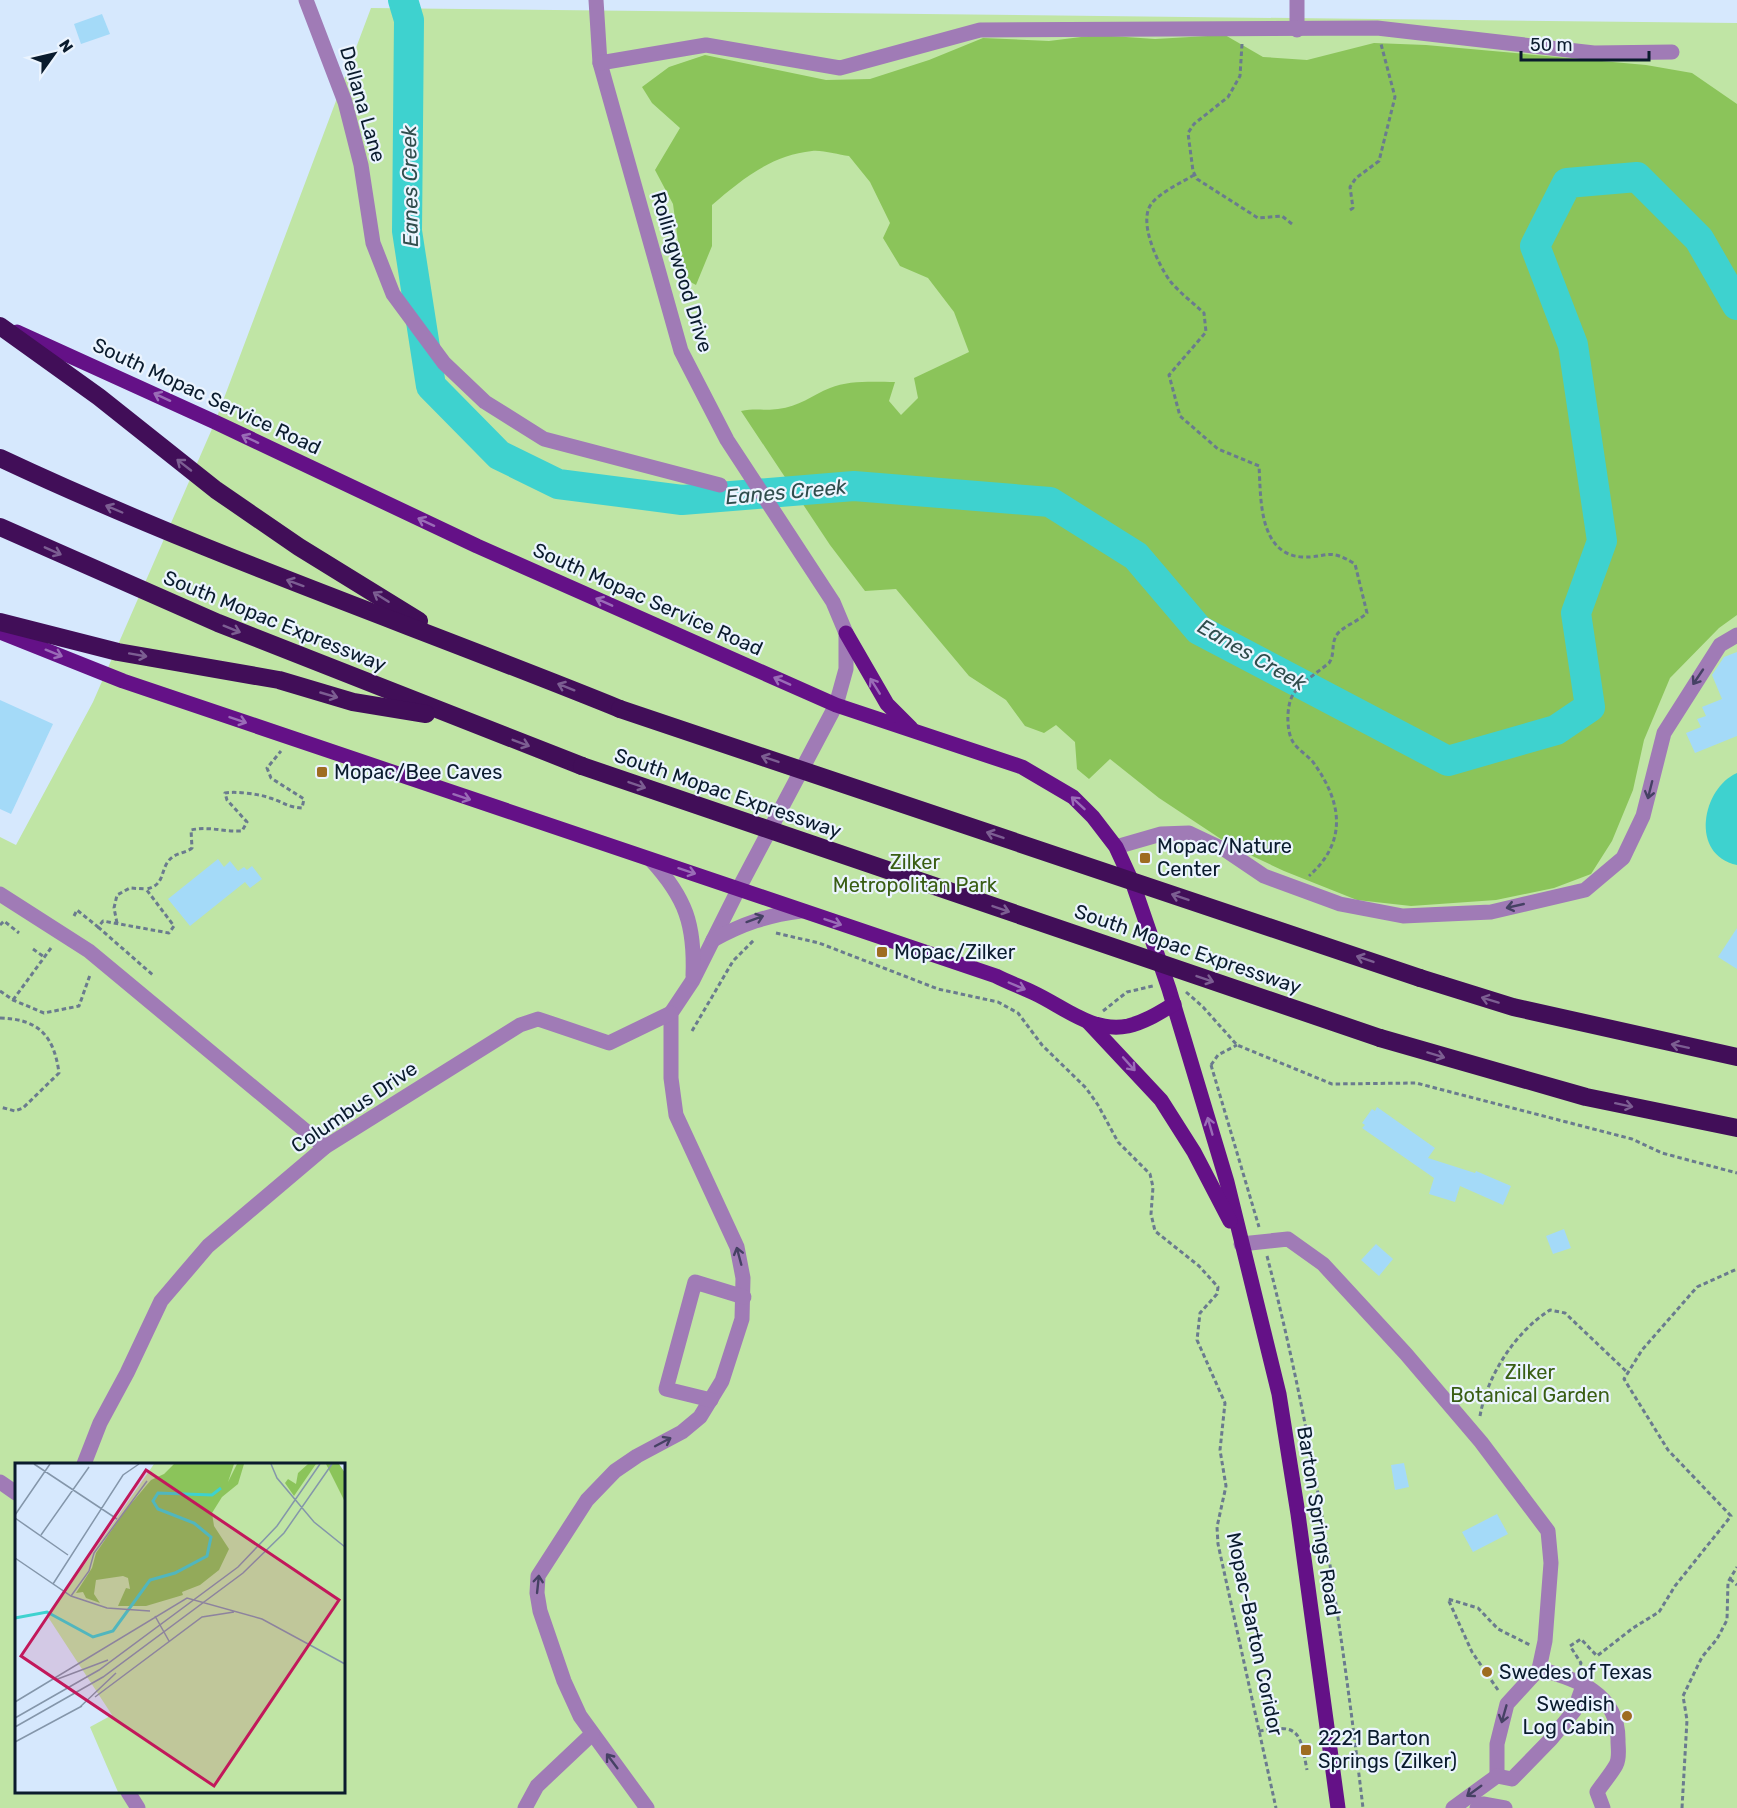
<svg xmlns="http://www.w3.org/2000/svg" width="1737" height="1808" font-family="Rubik,sans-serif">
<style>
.green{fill:#c0e5a5;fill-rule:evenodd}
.forest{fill:#8bc45a}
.water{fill:#3ed2cf}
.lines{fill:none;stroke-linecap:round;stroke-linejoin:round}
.river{stroke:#3ed2cf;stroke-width:30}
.building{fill:#a4daf8}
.path{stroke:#6a7b8e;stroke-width:3;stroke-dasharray:4.5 3;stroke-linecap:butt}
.minor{stroke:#a07bb6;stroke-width:15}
.major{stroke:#641187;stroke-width:15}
.highway{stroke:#410e58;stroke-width:18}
.highway-bridge{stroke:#410e58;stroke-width:18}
.oneway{stroke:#9a6cb7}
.oneway2{stroke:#7c5e92}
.oneway3{stroke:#464164}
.poi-dot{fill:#9e6c21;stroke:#ebf4fe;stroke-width:2}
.labels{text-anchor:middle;stroke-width:4.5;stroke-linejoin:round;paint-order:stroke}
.street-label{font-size:20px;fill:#0a1b2d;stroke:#ebf4fe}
.poi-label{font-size:20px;fill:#0a1b2d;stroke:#ebf4fe;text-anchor:start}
.park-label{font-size:20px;fill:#395e14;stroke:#ebf4fe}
.water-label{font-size:21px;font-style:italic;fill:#2f4d4c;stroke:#ebf4fe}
.inset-river{fill:none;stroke:#3ed2cf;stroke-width:3}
.inset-road{fill:none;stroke:#8496aa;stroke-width:1.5}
.view{fill:#c2185b;fill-opacity:0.15;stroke:#c2185b;stroke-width:3}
.inset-edge{fill:none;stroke:#0a1b2d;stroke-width:3}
</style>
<rect width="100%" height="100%" fill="#d6e8fd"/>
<!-- green -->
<path class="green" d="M371 8 1737 23V1808H0V837L16 845 93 702 215 422ZM16 1464H344V1792H16Z"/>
<!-- forest -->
<path class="forest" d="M1097 35 1155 39 1225 35 1263 57 1307 60 1374 43 1426 45 1646 65 1692 73 1737 104V615L1719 628 1670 678 1644 740 1633 790 1612 841 1591 874 1554 888 1496 900 1411 906 1357 900 1284 871 1233 847 1159 798 1110 759 1089 779 1077 769 1075 742 1056 725 1044 733 1025 726 1006 700 969 676 896 589 865 591 830 545 741 411C756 408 765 411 778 409 799 407 812 395 830 388 849 380 875 382 895 382L889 401 901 415 918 398 914 378 969 352 954 312 928 278 900 266 883 238 890 223 870 182 849 156C838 155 824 150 812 151 772 155 742 179 712 205V246L696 285 683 278 673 204 655 170 680 128 652 103 642 87 669 67 705 55 826 80 870 79 929 60 983 38 1049 41Z"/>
<!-- water -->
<path class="water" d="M1737 773V865C1689 855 1702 788 1737 773Z"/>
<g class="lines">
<!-- river -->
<polyline class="river" points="403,0 409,20 407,231 431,386 499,455 558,484 682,500 854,486 1050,502 1136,556 1199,630 1448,761 1556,730 1590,707 1576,613 1602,541 1573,345 1535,246 1567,183 1637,177 1699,239 1737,305"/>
</g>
<!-- building -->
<g class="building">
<polygon points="102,14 110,34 81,44 74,24"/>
<polygon points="1737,652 1737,736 1695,753 1686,733 1701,727 1697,719 1706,716 1702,707 1722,699 1712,675 1724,657"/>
<polygon points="0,700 53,724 11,814 0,809"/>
<polygon points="218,859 224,867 230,861 238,871 244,867 247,870 252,866 262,879 250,888 245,882 190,926 168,899"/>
<polygon points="1737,928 1737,969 1718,957"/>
<polygon points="1377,1107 1435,1148 1428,1158 1475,1173 1476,1171 1511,1186 1503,1205 1460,1186 1455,1202 1429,1194 1434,1178 1362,1128 1365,1125 1362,1123 1372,1109 1375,1111"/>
<polygon points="1564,1229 1571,1248 1553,1254 1546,1236"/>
<polygon points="1376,1244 1393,1259 1379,1276 1361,1260"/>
<polygon points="1404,1463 1409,1487 1395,1490 1391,1465"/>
<polygon points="1497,1514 1508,1534 1473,1552 1462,1532"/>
</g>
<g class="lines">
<!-- path -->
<g class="path">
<polyline points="1242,44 1240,76 1228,97 1194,124 1188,133 1193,171 1197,179 1258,218 1282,216 1292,224"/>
<path d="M1194 175C1181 183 1162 191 1152 203 1137 221 1158 264 1170 281 1179 292 1193 303 1204 313L1206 332 1169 375 1180 416 1218 449 1259 466C1261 497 1258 554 1302 557 1328 558 1328 547 1355 564L1367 613C1359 621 1341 627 1336 636 1331 645 1335 655 1329 663 1318 672 1302 682 1294 693 1286 704 1286 731 1293 742 1298 750 1307 755 1313 762 1342 802 1348 841 1309 876"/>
<polyline points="1350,210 1353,208 1350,187 1356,178 1379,161 1395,97 1381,44"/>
<path d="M74 916 77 910 98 927 103 921 169 933 174 926 146 889C168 885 158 866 174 856 179 853 187 852 192 848L191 830C209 826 224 832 242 831L247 822 227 800 225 793C235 791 260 794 270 798 284 802 286 807 302 808L304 799 271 778 267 768 281 751"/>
<polyline points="117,923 114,908 117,895 130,888 146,889"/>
<polyline points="0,925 4,921 19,933"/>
<polyline points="98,927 154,976"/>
<polyline points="776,933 819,943 938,989 998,1002 1018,1013 1042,1045 1086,1088 1098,1105 1118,1142 1150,1174 1153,1187 1151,1214 1155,1231 1199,1266 1218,1287 1217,1294 1200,1313 1197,1340 1225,1403 1220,1450 1226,1486 1217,1527 1218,1544 1276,1808"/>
<polyline points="33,949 44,957"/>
<polyline points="0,991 13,1000 44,1013 79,1006 90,975"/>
<polyline points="1186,992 1203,1007 1237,1045 1332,1084 1416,1083 1632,1139 1662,1153 1737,1173"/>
<polyline points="13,1000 51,948"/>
<polyline points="1103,1011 1127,992 1153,986"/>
<path d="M0 1018C38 1019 54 1035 59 1073L23 1108 15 1111 0 1107"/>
<polyline points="692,1031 733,961 755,939"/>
<polyline points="1211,1065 1259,1227"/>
<polyline points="1211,1065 1218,1055 1237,1045"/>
<path d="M1267 1256C1314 1437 1341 1623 1363 1808"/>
<path d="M1480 1416C1487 1376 1515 1332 1550 1310L1565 1313 1628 1373"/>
<polyline points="1730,1579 1737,1585"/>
<polyline points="1580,1665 1581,1663 1570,1646 1581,1639 1597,1656 1633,1628 1659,1612 1675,1586 1731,1516 1668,1450 1624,1379 1642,1350 1697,1287 1737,1269"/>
<polyline points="1498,1690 1472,1652 1448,1599 1478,1608 1498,1629 1530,1645"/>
<path d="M1259 1731C1300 1723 1300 1733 1307 1770"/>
<polyline points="1682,1808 1687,1720 1683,1696 1702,1657 1717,1639 1727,1620 1728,1582 1737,1567"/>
</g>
<!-- minor -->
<g class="minor">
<polyline points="306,0 345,102 361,165 373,243 393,294 444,363 485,402 544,439 720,485"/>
<polyline points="596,0 600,63 681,351 727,440 833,602 846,633 846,669 836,705 739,888 693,980 671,1013 671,1078 676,1115 737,1247 743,1278 742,1319 722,1381 700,1417 682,1432 637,1456 615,1471 587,1500 538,1576 537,1593 540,1611 564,1681 580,1716 647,1808"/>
<polyline points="1297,0 1297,30"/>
<polyline points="600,63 706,45 840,68 980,30 1377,28 1594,53 1672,52"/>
<polyline points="1116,847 1161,834 1189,833 1227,851 1264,876 1340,904 1403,916 1491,912 1585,890 1623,858 1643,816 1664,733 1720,645 1737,635"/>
<path d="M651 860C686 898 695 925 693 976"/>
<polyline points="0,894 89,951 325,1147"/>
<path d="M713 940C742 924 768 915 801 911"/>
<polyline points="1241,1244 1288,1239 1323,1264 1406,1354 1481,1442 1548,1531 1551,1563 1545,1641 1539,1669 1507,1704 1497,1744 1497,1776"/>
<polyline points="711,1400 666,1389 695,1282 744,1297"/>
<polyline points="84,1464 100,1423 127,1373 161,1301 208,1246 325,1147 520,1025 538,1019 609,1043 671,1013"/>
<polyline points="0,1482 16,1493"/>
<path d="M1539 1669C1577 1679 1619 1693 1618 1741 1618 1748 1620 1758 1616 1765 1611 1774 1603 1783 1597 1792L1603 1808"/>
<polyline points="128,1792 138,1808"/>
<polyline points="525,1808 537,1786 592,1734"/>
<polyline points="1453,1808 1497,1776 1512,1779 1551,1739 1574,1711 1584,1683"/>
<polyline points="1477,1808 1483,1804 1505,1808"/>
</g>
<!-- major -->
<g class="major">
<polyline points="17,332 215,422 477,546 836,705 1022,767 1073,797 1093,817 1116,847 1133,884 1169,989 1227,1182 1279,1394 1298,1514 1338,1808"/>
<path d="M0 632 123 681 996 976C1008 982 1021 987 1034 993 1064 1007 1092 1033 1128 1026 1145 1022 1159 1013 1174 1004"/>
<polyline points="846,633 887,704 911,728"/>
<polyline points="1088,1022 1161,1100 1194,1152 1230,1221"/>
</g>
<!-- highway -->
<g class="highway">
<polyline points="0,326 99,397 216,490 299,547 419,621"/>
<path d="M0 458C202 553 413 625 620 709"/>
<polyline points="0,527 218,623 582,766"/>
<polyline points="0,622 118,652 279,680 353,702 426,714"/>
<polyline points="1420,978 1513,1007 1737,1057"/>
<polyline points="1380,1038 1586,1097 1737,1128"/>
</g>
<!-- highway-bridge -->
<g class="highway-bridge">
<polyline points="620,709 1420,978"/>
<polyline points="582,766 1380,1038"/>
</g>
</g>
<!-- one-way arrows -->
<defs><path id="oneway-shaft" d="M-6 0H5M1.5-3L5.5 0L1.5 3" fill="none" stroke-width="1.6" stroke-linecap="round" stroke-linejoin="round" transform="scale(1.5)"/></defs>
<g class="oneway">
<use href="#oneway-shaft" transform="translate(162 397) rotate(-155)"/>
<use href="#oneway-shaft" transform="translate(250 439) rotate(-155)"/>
<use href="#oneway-shaft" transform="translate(426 522) rotate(-155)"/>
<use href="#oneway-shaft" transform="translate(604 602) rotate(-156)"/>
<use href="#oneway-shaft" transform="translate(54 653) rotate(22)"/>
<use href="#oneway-shaft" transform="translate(782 681) rotate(-156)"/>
<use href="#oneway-shaft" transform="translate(875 686) rotate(-122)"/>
<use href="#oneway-shaft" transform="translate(238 720) rotate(19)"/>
<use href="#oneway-shaft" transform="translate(462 797) rotate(18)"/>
<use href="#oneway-shaft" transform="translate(1078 803) rotate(-137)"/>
<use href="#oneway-shaft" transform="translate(687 871) rotate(18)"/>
<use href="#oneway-shaft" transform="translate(833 922) rotate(19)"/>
<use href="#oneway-shaft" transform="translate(1017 986) rotate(23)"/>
<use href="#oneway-shaft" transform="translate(1129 1064) rotate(48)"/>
<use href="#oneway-shaft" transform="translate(1210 1126) rotate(-106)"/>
</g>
<g class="oneway2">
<use href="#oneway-shaft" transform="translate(184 465) rotate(-142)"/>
<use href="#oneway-shaft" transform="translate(114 509) rotate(-157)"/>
<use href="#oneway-shaft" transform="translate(53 551) rotate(24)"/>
<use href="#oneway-shaft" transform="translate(295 583) rotate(-160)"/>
<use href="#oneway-shaft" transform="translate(381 597) rotate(-148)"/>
<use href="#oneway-shaft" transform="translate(232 629) rotate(22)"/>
<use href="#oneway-shaft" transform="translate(138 655) rotate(10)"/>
<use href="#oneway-shaft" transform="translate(566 687) rotate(-158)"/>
<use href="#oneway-shaft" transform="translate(329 695) rotate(16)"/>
<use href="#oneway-shaft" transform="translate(521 743) rotate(21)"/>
<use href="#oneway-shaft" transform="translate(770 759) rotate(-161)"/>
<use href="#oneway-shaft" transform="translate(637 785) rotate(19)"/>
<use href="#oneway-shaft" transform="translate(995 835) rotate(-161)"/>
<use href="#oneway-shaft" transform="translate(1180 897) rotate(-161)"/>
<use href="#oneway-shaft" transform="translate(1001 909) rotate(19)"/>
<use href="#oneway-shaft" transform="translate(1365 959) rotate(-161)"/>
<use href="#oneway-shaft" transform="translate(1205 979) rotate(19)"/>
<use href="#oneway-shaft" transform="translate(1490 1000) rotate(-163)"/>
<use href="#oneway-shaft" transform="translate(1680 1046) rotate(-168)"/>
<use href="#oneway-shaft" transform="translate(1436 1055) rotate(17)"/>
<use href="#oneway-shaft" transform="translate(1624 1105) rotate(12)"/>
</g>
<g class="oneway3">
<use href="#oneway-shaft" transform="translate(1698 677) rotate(124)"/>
<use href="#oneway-shaft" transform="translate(1650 790) rotate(104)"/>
<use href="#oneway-shaft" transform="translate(1515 906) rotate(167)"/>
<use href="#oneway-shaft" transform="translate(755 919) rotate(-20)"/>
<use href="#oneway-shaft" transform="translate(739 1256) rotate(-105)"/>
<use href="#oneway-shaft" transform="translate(663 1442) rotate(-28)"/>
<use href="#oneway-shaft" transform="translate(538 1584) rotate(-84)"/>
<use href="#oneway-shaft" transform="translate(1504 1714) rotate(106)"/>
<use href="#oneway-shaft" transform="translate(612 1761) rotate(-127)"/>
<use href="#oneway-shaft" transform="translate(1474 1791) rotate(144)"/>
</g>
<!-- markers -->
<g class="poi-dot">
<rect x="316" y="766" width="12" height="12" rx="3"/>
<rect x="1139" y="852" width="12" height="12" rx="3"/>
<rect x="876" y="946" width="12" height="12" rx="3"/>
<circle cx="1487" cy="1672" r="6"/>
<circle cx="1627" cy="1716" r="6"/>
<rect x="1300" y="1744" width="12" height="12" rx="3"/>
</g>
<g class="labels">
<!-- street labels -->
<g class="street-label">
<text transform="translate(363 104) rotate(74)" y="7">Dellana Lane</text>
<text transform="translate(682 272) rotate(73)" y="7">Rollingwood Drive</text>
<text transform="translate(207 396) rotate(25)" y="7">South Mopac Service Road</text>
<text transform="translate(648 599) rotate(24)" y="7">South Mopac Service Road</text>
<text transform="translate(275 621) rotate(22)" y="7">South Mopac Expressway</text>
<text transform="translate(728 793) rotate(19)" y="7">South Mopac Expressway</text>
<text transform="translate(1188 949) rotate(19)" y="7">South Mopac Expressway</text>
<text transform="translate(354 1107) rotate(-34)" y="7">Columbus Drive</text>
<text transform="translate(1319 1521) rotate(81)" y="7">Barton Springs Road</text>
<text transform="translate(1255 1634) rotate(78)" y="7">Mopac-Barton Coridor</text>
</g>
<!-- poi labels -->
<g class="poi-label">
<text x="334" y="779">Mopac/Bee Caves</text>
<text x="1157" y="853">Mopac/Nature<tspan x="1157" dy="23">Center</tspan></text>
<text x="894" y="959">Mopac/Zilker</text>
<text x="1499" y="1679">Swedes of Texas</text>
<text x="1615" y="1711" text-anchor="end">Swedish<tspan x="1615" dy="23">Log Cabin</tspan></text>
<text x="1318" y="1745">2221 Barton<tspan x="1318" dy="23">Springs (Zilker)</tspan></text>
</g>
<!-- park labels -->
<g class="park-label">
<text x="915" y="869">Zilker<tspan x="915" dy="23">Metropolitan Park</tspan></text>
<text x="1530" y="1379">Zilker<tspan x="1530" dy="23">Botanical Garden</tspan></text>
</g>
<!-- water labels -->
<g class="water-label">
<text transform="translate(410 186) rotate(-91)" y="7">Eanes Creek</text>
<text transform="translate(786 492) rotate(-5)" y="7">Eanes Creek</text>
<text transform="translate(1252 655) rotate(30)" y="7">Eanes Creek</text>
</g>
</g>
<!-- overview -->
<g transform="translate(15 1463)">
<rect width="330" height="330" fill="#d6e8fd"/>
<path d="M139 1H324L330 10V329H103L75 264 97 252 33 154Z" fill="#c0e5a5"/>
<path d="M159 1H219L213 19 222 1H229L223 21 207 34 197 50 199 63 214 86 204 107 185 122 167 129 168 132 131 143H103L111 125 115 126 113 115 108 113 81 117 79 131 85 140 71 135 68 129 61 130 77 105 81 90 109 49 136 17 149 11ZM293 1H301L279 33 270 20 273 16 281 21 283 10ZM311 1H324L330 10V39Z" fill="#8bc45a"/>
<path class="inset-river" d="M0 155 32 149 78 174 98 168 135 117 160 110 192 93 196 74 179 60 143 46 138 38 143 30 197 32 206 25"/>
<path class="inset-road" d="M19 1 102 56M256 1 262 15 299 59 330 84M0 52 35 1M0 55 53 92M26 72 74 4M0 95 56 133 92 145 135 148M38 121 108 12 124 1M56 133 74 108 79 90 132 18M140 153 154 178M40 217 93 197M80 234 187 154 219 149M0 239 172 135 247 156 330 201M65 244 101 210M0 255 84 207 223 104 262 63 305 1M0 264 88 214 228 110 269 70 317 1M0 279 67 243"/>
<path class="view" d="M131 7 324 137 199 323 6 193Z"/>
<rect width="330" height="330" class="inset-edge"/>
</g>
<!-- north arrow -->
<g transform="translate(54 54) rotate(56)" stroke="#ebf4fe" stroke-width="4.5" paint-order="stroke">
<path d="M0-4.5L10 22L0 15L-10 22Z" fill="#0a1b2d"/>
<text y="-9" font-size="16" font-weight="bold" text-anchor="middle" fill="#0a1b2d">N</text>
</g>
<!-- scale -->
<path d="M1521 51v9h128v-9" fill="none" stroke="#0a1b2d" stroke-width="3"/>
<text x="1530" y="51" font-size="18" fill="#0a1b2d" stroke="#ebf4fe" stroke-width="4.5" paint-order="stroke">50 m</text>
</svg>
